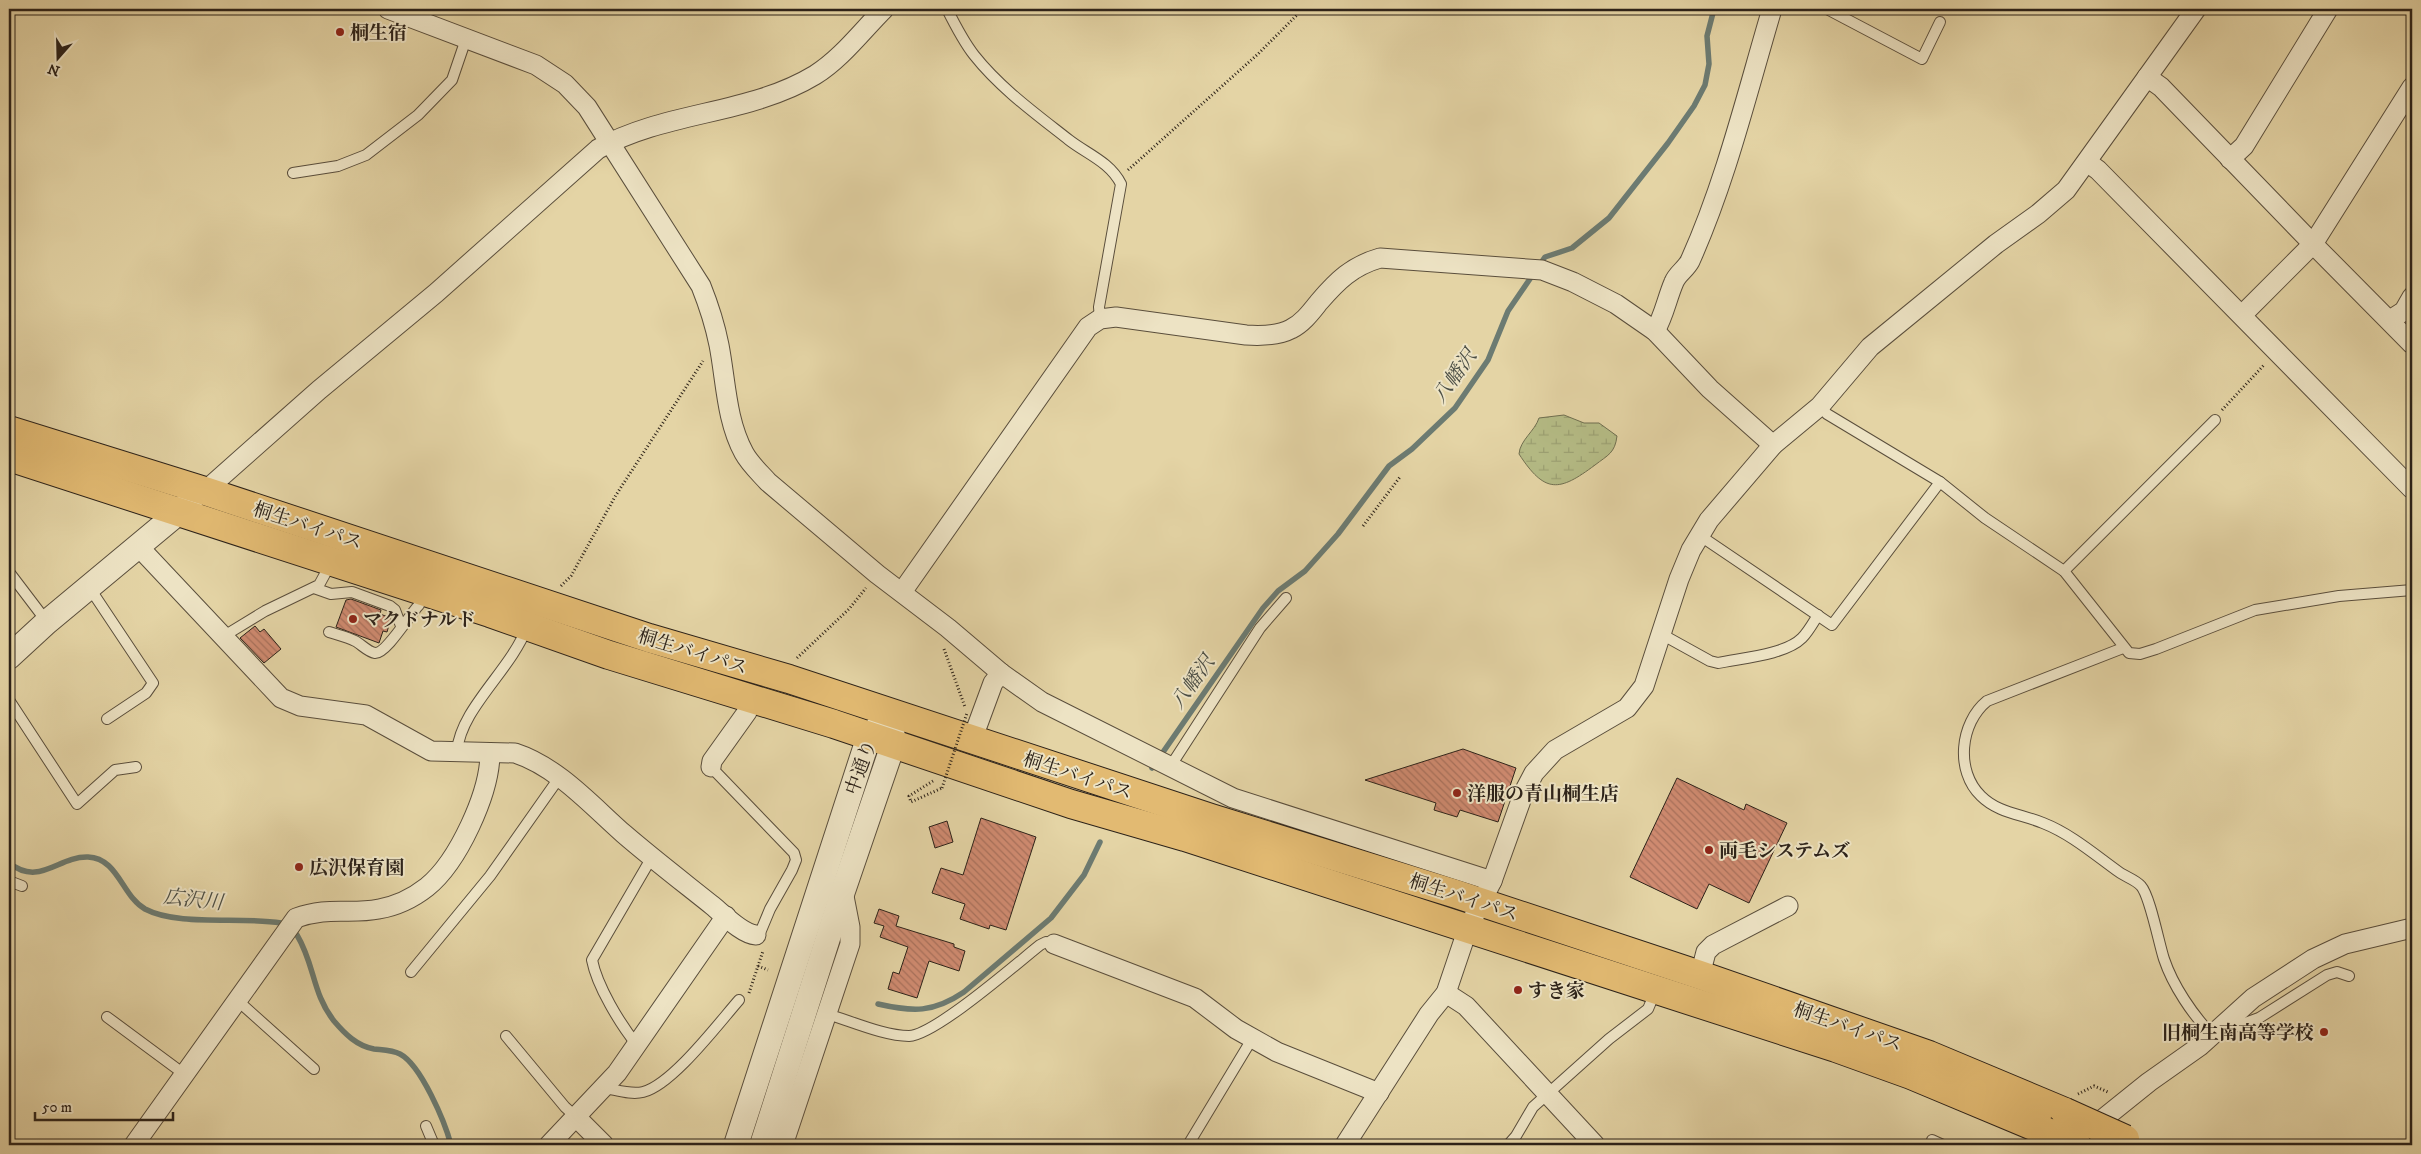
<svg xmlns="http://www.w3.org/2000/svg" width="2421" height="1154" font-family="'IM FELL DW Pica','Noto Serif JP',serif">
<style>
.wetland{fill:url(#wetland-marsh);stroke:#706f50}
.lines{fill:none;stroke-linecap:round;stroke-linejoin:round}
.stream{stroke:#6c7b72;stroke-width:5.5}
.building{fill:url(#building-back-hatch);stroke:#2c2219}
.service-casing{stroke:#5a4e3c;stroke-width:12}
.minor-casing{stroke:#5a4e3c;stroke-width:21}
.tertiary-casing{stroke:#5a4e3c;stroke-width:26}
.trunk-casing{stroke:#2c2219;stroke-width:30}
.path{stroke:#2c2219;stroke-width:3;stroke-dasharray:1 2.5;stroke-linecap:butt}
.service{stroke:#ede3c4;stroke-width:10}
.minor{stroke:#ede3c4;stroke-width:19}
.tertiary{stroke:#ede3c4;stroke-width:24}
.trunk{stroke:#e2ba72;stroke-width:28}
.trunk-bridge-casing{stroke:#2c2219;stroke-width:30;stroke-linecap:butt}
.path-bridge{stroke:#2c2219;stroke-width:3;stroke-dasharray:1 2.5;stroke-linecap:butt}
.trunk-bridge{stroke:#e2ba72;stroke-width:28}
.poi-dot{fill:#8f2418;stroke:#ede3c4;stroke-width:2}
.labels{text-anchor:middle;stroke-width:4;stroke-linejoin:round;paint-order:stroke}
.poi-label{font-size:19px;font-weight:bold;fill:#2c2219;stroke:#ede3c4;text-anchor:start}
.street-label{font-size:19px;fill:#2c2219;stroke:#ede3c4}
.water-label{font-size:20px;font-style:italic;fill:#4c4f46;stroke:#ede3c4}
</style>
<defs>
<pattern id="wetland-marsh" width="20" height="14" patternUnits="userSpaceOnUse" patternTransform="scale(1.25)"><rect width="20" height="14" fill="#b5bc86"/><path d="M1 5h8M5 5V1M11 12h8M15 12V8" fill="none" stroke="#9ca173"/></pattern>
<pattern id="building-back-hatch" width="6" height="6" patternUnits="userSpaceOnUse" patternTransform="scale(1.25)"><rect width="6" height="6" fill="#d08b71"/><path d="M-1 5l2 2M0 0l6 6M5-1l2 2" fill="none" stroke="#a9715c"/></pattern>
</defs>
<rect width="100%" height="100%" fill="#e4d4a5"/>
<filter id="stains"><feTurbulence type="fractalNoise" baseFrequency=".004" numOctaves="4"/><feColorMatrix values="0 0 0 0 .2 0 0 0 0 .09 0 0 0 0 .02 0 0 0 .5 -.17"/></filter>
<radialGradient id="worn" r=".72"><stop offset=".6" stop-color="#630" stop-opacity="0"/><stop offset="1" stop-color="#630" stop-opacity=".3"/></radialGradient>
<!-- wetland -->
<path class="wetland" d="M1564 415 1584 423H1599L1617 436C1615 453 1608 455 1595 465 1559 492 1545 494 1519 454 1520 440 1535 431 1539 418Z"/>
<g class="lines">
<!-- stream -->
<g class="stream">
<polyline points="1539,266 1545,257 1572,248 1609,218 1668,143 1694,106 1705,85 1709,64 1707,36 1714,9"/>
<polyline points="1152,768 1263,608 1278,591 1305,571 1338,534 1389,466 1412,449 1455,408 1488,360 1508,311 1534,273"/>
<path d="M9 863C40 887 58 856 88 857 118 858 122 896 145 909 179 927 242 916 281 923"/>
<path d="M297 935C315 965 312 993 334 1021 345 1034 357 1046 374 1049 382 1050 392 1050 400 1054 421 1065 445 1122 451 1145"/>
<path d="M878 1004C913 1012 933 1013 964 992L1051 918 1084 875 1100 842"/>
</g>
</g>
<!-- building -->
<g class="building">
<polygon points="351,599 381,610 380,614 391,618 387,632 383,631 379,643 336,627 346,600"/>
<polygon points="255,626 260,632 264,629 281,649 264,663 240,638"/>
<polygon points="1463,749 1516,768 1498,822 1460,810 1457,817 1434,810 1436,803 1365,780"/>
<polygon points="1677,778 1744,810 1746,804 1787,823 1749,903 1709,884 1697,909 1630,877"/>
<polygon points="981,818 1036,837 1006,930 990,925 989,929 960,919 965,904 932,893 941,868 963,875"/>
<polygon points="947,821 953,842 935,848 929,827"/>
<polygon points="879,909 899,916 896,926 954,944 954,947 965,951 959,971 929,961 917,998 888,989 893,972 899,974 908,947 880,937 884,926 874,923"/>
</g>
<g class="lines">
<!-- service casing -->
<g class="service-casing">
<g id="service">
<path d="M947 9C955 25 963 41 974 55 1000 88 1036 114 1069 140 1087 154 1110 162 1121 184L1099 307 1100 319"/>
<polyline points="1827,9 1922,59 1940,22"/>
<polyline points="293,173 338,166 366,155 418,115 452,80 466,39"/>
<polyline points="1820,406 1827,414 1940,482 1985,518 2064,571 2129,653 2140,654 2156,649 2255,610 2339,596 2412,590"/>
<polyline points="1699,535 1832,625 1940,482"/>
<polyline points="2064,571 2215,420"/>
<polyline points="9,572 47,622"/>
<polyline points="89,587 153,683 146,693 107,719"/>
<polyline points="314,588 331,594 352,592 390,606 395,610 401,626"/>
<path d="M329 632C338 635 347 637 355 641 361 644 368 652 375 653 386 654 410 614 419 605"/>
<path d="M1663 635 1710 661 1718 663C1741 658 1785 655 1802 638 1808 632 1813 623 1818 615"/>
<polyline points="224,636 265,611 319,585 325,574 329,561"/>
<path d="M2123 648 1987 701C1960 723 1955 771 1981 796 1998 813 2021 814 2043 823 2071 834 2094 854 2119 872 2126 877 2136 880 2141 886 2150 896 2159 944 2164 959 2173 986 2193 1015 2212 1035L2259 1018 2327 975 2337 972 2349 976"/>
<polyline points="9,700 77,804 115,770 136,767"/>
<path d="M457 751C461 708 511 670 527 627"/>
<polyline points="711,767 794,853 796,860 792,870 770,909 760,933 756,935"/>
<polyline points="1170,767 1260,628 1286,598"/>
<polyline points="9,881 22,886"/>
<polyline points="411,972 490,876 559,778"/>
<polyline points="237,1000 314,1069"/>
<path d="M827 1014C851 1021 884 1036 909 1036 935 1035 1016 964 1040 945L1046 942 1054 944"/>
<polyline points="107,1017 184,1074"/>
<polyline points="506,1036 565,1107 576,1117"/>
<path d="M637 1045C620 1024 597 986 592 960L652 857"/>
<path d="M605 1088C617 1090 631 1095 643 1092 672 1085 718 1024 739 1000"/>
<polyline points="426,1126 434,1145"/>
<polyline points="1932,1140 1943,1145"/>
<polyline points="1188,1145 1252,1039"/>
<polyline points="1508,1145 1516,1136 1533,1107 1609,1039 1648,1009 1656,990"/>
</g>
</g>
<!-- minor casing -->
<g class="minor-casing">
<g id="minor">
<path d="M388 9 536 65 565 84 587 107 701 286C709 306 715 325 719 345 726 381 726 420 744 453 750 464 760 473 768 482L877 574 948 628 1001 673 1042 702 1233 798 1492 881"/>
<polyline points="2147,77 2161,87 2313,244 2412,344"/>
<polyline points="2230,159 2244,146 2328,9"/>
<polyline points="2087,162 2098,170 2412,489"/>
<polyline points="2242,315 2313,244 2412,87"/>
<polyline points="2390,320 2404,311 2412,297"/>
<path d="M1655 331C1664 316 1667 298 1674 282 1677 274 1686 269 1690 261 1726 181 1747 93 1772 9"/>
<path d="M205 491 319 390 436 293 598 149C665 111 749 115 815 75 841 59 862 31 884 9"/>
<path d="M138 546 281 698 300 706 366 715 431 751 515 753C558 767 592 806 624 834 653 859 683 882 713 906 724 915 742 934 756 935"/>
<path d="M902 592 1088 327 1100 319 1116 317 1246 335C1261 336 1278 336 1291 329 1303 323 1311 312 1319 302 1337 281 1352 266 1380 258L1542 270 1573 282 1616 304 1655 331 1710 389 1773 445"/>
<polyline points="972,740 993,683 1001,673"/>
<polyline points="711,767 712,761 747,712 751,699"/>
<polyline points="1054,944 1195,998 1236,1029 1277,1052 1379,1093"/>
<polyline points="1700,975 1706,952 1713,945 1788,906"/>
<polyline points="1446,993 1466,1006 1595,1145"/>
<polyline points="576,1117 604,1145"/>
<polyline points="2088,1131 2149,1082 2200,1046 2253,998 2313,959 2345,944 2412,928"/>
<path d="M134 1145 296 918C329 906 349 915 379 909 396 906 413 898 427 887 458 862 490 793 490 753"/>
<polyline points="549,1145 617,1073 726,916"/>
<polyline points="783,1145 850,944 850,927 843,891"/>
<polyline points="1345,1145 1429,1014 1446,993 1468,928 1492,881 1524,792 1534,773 1555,750 1627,708 1644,686 1679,579 1691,550 1709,520 1773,445 1820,406 1870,347 1996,244 2038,214 2066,190 2196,9"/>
</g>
</g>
<!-- tertiary casing -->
<g class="tertiary-casing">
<g id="tertiary">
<polyline points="9,657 47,622 190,503"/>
<polyline points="736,1145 869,736 882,723"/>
<polyline points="762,1145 843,891 893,745 892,725"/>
</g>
</g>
<!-- trunk casing -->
<g class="trunk-casing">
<g id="trunk">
<polyline points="9,430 205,491 649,638 789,679 1211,818 1456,894 1700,975 1929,1055 2065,1112"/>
<polyline points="9,457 490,613 609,655 834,724 1071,804 1185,837 1836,1048 1911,1075 2045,1131"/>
</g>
</g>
<!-- path -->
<g class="path">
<polyline points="1128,170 1258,54 1303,9"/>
<polyline points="2222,410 2264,365"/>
<polyline points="1363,526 1400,477"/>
<polyline points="561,586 571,576 616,495 703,361"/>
<polyline points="944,649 965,707"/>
<polyline points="797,658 849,609 866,588"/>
<polyline points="933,781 909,796 911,802 942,788"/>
<polyline points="758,966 768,970"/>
<polyline points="749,993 763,951"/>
<polyline points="2078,1094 2094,1086 2108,1092"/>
</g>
<!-- service -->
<use href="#service" class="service"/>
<!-- minor -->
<use href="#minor" class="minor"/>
<!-- tertiary -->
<use href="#tertiary" class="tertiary"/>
<!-- trunk -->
<use href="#trunk" class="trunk"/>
<!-- trunk-bridge casing -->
<g class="trunk-bridge-casing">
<g id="trunk-bridge">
<polyline points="2065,1112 2125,1139"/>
<polyline points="2045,1131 2077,1145"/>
</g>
</g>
<!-- path-bridge -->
<polyline class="path-bridge" points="942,788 967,713"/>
<!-- trunk-bridge -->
<use href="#trunk-bridge" class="trunk-bridge"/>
</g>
<!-- markers -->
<g class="poi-dot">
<circle cx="340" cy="32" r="5"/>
<circle cx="353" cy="619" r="5"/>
<circle cx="1457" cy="793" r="5"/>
<circle cx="1709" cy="850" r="5"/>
<circle cx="299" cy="867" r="5"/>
<circle cx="1518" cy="990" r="5"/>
<circle cx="2324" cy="1032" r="5"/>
</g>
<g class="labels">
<!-- poi labels -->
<g class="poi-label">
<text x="350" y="39">桐生宿</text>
<text x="363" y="626">マクドナルド</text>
<text x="1467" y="800">洋服の青山桐生店</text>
<text x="1719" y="857">両毛システムズ</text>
<text x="309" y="874">広沢保育園</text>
<text x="1528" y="997">すき家</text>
<text x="2314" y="1039" text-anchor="end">旧桐生南高等学校</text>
</g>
<!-- street labels -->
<g class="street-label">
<text transform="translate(308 525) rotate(18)" y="7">桐生バイパス</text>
<text transform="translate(693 651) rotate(17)" y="7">桐生バイパス</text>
<text transform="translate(860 767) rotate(-70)" y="7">中通り</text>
<text transform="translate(1078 775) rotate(18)" y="7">桐生バイパス</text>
<text transform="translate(1464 897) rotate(18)" y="7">桐生バイパス</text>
<text transform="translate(1848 1026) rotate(19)" y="7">桐生バイパス</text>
</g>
<!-- water labels -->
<g class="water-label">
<text transform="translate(1454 376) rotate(-55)" y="7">八幡沢</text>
<text transform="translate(1192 682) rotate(-55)" y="7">八幡沢</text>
<text transform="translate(193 899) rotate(6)" y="7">広沢川</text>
</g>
</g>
<!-- margin -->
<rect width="2421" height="1154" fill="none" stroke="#e4d4a5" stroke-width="30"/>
<rect x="10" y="10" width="2401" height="1134" fill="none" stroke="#2c2219" stroke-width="2.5"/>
<rect x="15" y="15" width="2391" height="1124" fill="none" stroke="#2c2219"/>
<!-- north arrow -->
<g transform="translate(58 58) rotate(200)" stroke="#ede3c4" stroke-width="4" paint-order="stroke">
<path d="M0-4L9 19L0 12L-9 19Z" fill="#2c2219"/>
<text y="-8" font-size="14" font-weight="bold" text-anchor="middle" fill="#2c2219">N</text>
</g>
<!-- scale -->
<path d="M35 1112v8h138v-8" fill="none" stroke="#2c2219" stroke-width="2.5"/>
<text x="42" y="1112" font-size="15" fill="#2c2219" stroke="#ede3c4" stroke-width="4" paint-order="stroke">50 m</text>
<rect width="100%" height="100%" filter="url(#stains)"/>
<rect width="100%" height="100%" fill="url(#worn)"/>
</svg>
